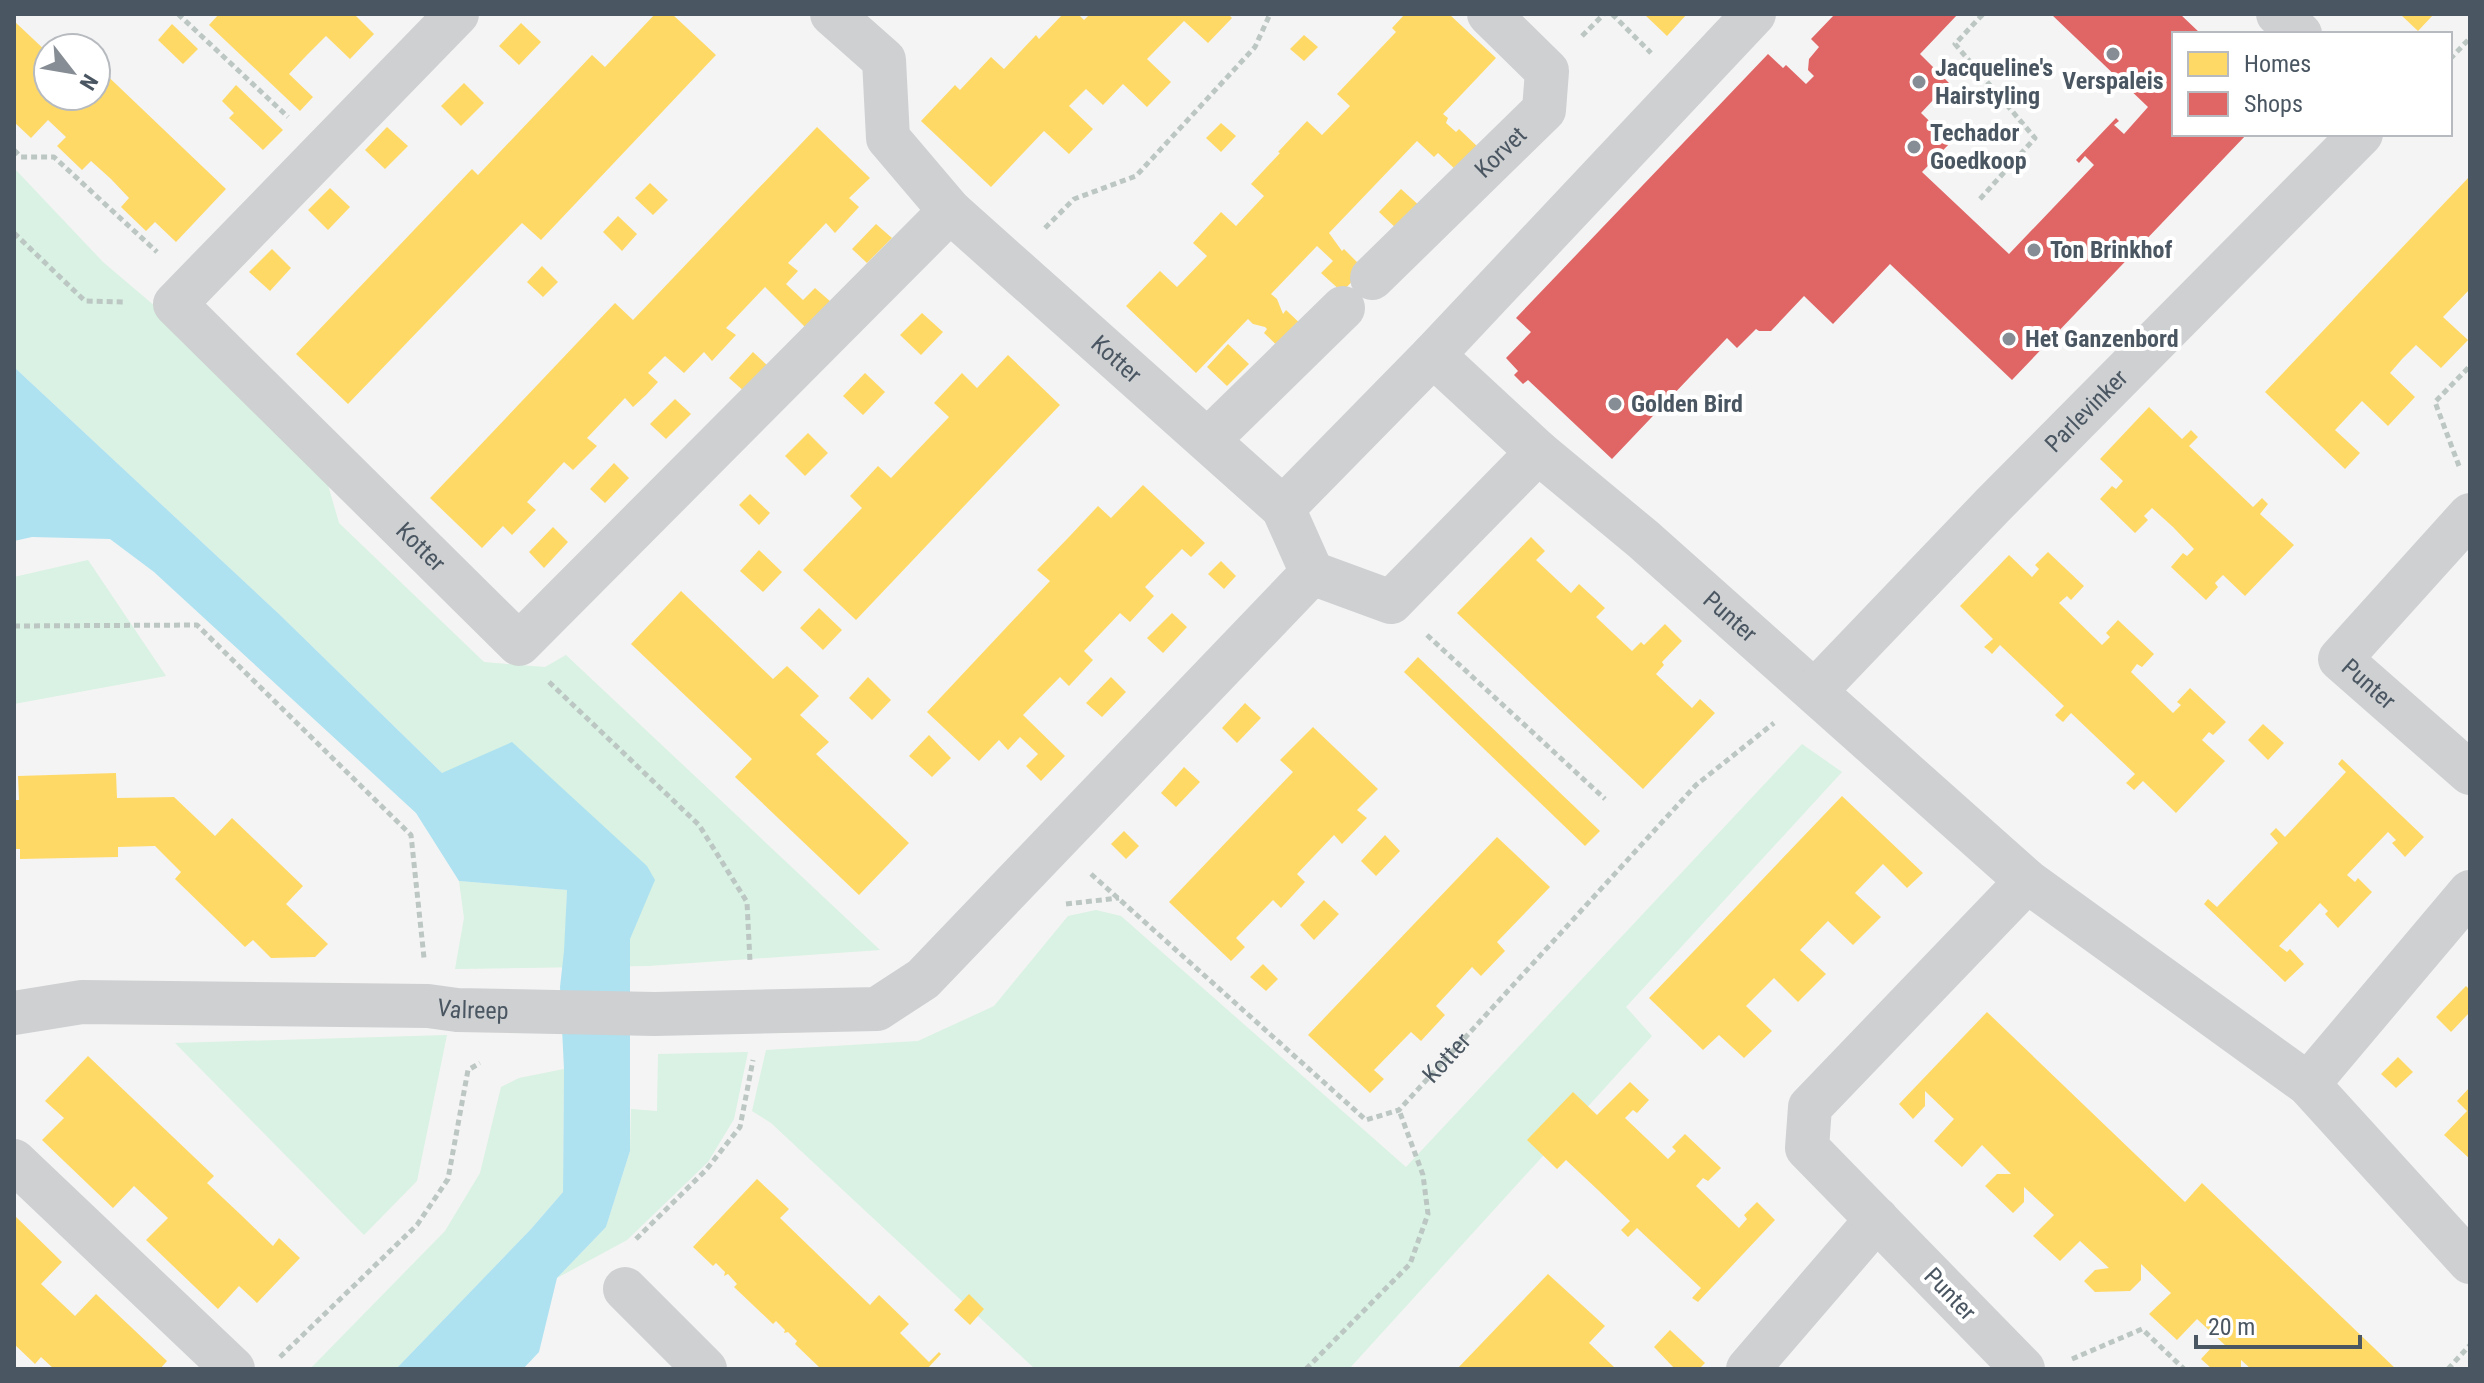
<svg xmlns="http://www.w3.org/2000/svg" width="2484" height="1383" font-family="'Roboto Condensed',sans-serif">
<style>
.green{fill:#d9f2e3}
.water{fill:#aee2f0}
.homes{fill:#ffd966}
.shops{fill:#e06666}
.lines{fill:none;stroke-linecap:round;stroke-linejoin:round}
.path{stroke:#bcc7c4;stroke-width:5;stroke-dasharray:6 4;stroke-linecap:butt}
.minor{stroke:#ced0d2;stroke-width:44}
.poi-dot{fill:#868d94;stroke:#fff;stroke-width:3}
.labels{text-anchor:middle;stroke-width:8;stroke-linejoin:round;paint-order:stroke}
.poi-label{font-size:24px;font-weight:bold;fill:#4a5661;stroke:#fff;text-anchor:start}
.street-label{font-size:24px;fill:#4a5661;stroke:#fff}
</style>
<rect width="100%" height="100%" fill="#f4f4f4"/>
<!-- green -->
<g class="green">
<polygon points="14,168 103,262 183,330 328,485 339,523 484,662 545,667 566,655 880,950 648,966 455,969 464,918 459,881 567,890 565,951 630,938 443,774 279,614 14,367"/>
<polygon points="88,560 166,676 14,704 14,577"/>
<polygon points="1802,744 1842,772 1626,1007 1652,1036 1349,1369 1035,1369 771,1123 752,1111 766,1050 918,1041 994,1006 1068,916 1096,910 1121,916 1406,1167"/>
<polygon points="447,1035 417,1181 364,1235 175,1043"/>
<polygon points="748,1052 734,1119 708,1162 627,1240 557,1278 606,1227 630,1151 631,1109 657,1111 658,1054"/>
<polygon points="564,1069 563,1192 531,1229 396,1369 310,1369 445,1231 480,1173 501,1087 519,1078"/>
</g>
<!-- water -->
<polygon class="water" points="14,367 279,614 442,773 512,742 647,866 655,880 630,939 630,1151 606,1227 557,1278 539,1352 523,1369 396,1369 531,1229 563,1192 564,1069 560,987 564,951 567,890 459,881 416,813 154,572 110,539 32,537 14,541"/>
<!-- homes -->
<g class="homes">
<polygon points="219,14 354,14 374,34 350,59 326,36 307,55 289,74 313,97 300,111 209,25"/>
<polygon points="655,14 672,14 716,55 541,240 522,223 348,404 296,354 472,169 478,175 592,55 605,67"/>
<polygon points="1063,14 1078,14 1084,20 1090,14 1228,14 1232,18 1208,43 1184,21 1147,59 1171,82 1147,107 1123,84 1103,105 1086,89 1069,106 1093,129 1069,154 1044,131 991,187 921,121 955,85 960,90 991,57 1004,69 1036,35 1039,39"/>
<polygon points="1405,14 1449,14 1496,58 1443,114 1448,118 1446,123 1456,132 1459,129 1479,148 1457,171 1438,153 1434,157 1417,141 1329,233 1342,251 1344,249 1364,269 1342,292 1321,273 1333,261 1317,246 1271,294 1277,299 1283,314 1286,310 1306,329 1284,352 1264,333 1267,329 1265,327 1253,324 1248,319 1196,373 1126,306 1160,271 1177,287 1207,256 1193,243 1221,212 1236,226 1264,196 1251,184 1280,153 1278,152 1307,121 1322,135 1350,106 1337,94 1396,32 1392,28"/>
<polygon points="1644,14 1687,14 1667,36"/>
<polygon points="2400,14 2434,14 2418,31"/>
<polygon points="14,21 48,53 48,96 96,96 96,65 226,189 176,242 155,222 146,231 121,207 129,198 111,179 91,161 82,170 57,146 66,137 48,120 31,138 14,122"/>
<polygon points="521,23 541,42 519,65 499,46"/>
<polygon points="172,24 198,49 183,64 158,40"/>
<polygon points="1304,35 1318,47 1304,61 1290,49"/>
<polygon points="464,83 484,103 461,126 441,106"/>
<polygon points="236,85 283,130 263,150 229,118 234,113 222,101"/>
<polygon points="1221,123 1236,136 1221,152 1206,138"/>
<polygon points="387,127 408,146 385,169 365,150"/>
<polygon points="817,127 870,178 849,198 859,207 835,233 826,223 788,263 798,271 786,284 803,300 815,288 831,302 806,328 765,287 726,328 736,335 712,361 704,352 684,373 665,356 648,373 658,382 646,395 633,407 625,398 587,438 597,446 573,470 564,462 527,502 536,510 512,535 503,526 482,548 430,498 615,303 633,320"/>
<polygon points="2470,176 2470,289 2443,317 2468,340 2441,368 2416,345 2403,358 2390,373 2415,397 2388,426 2362,401 2335,430 2360,453 2345,469 2265,392"/>
<polygon points="650,183 668,200 653,215 635,198"/>
<polygon points="330,188 350,207 328,230 308,210"/>
<polygon points="1401,189 1422,208 1399,231 1379,212"/>
<polygon points="618,216 637,234 622,251 603,232"/>
<polygon points="876,224 892,238 867,263 852,249"/>
<polygon points="272,249 291,268 270,291 249,272"/>
<polygon points="542,266 558,282 543,297 527,282"/>
<polygon points="922,313 943,332 921,355 900,335"/>
<polygon points="1228,344 1249,364 1227,386 1207,367"/>
<polygon points="753,352 769,367 745,392 729,378"/>
<polygon points="1008,355 1060,405 856,620 803,570 862,508 850,496 878,466 891,478 949,417 934,403 962,373 977,388"/>
<polygon points="865,373 885,392 863,415 843,396"/>
<polygon points="675,399 691,414 666,439 650,424"/>
<polygon points="2149,407 2182,439 2191,430 2198,437 2189,446 2253,507 2262,498 2268,504 2260,514 2294,545 2245,596 2223,575 2215,583 2218,587 2206,600 2171,567 2183,553 2187,556 2194,549 2173,527 2152,508 2144,516 2148,520 2135,533 2100,499 2112,486 2116,489 2123,481 2100,459"/>
<polygon points="808,433 828,453 805,476 785,456"/>
<polygon points="614,463 629,478 605,503 590,489"/>
<polygon points="1143,485 1205,543 1191,557 1182,549 1145,587 1154,596 1130,622 1120,613 1084,651 1093,660 1069,686 1060,677 1023,715 1065,756 1041,781 1026,766 1038,754 1020,737 1008,750 999,740 979,761 927,712 1050,581 1037,570 1068,538 1098,506 1111,518"/>
<polygon points="750,494 770,513 759,525 739,505"/>
<polygon points="553,527 568,542 544,568 529,552"/>
<polygon points="1531,537 1545,551 1536,560 1571,593 1579,584 1605,608 1596,617 1632,651 1641,642 1644,645 1665,624 1682,641 1662,662 1664,665 1656,674 1692,708 1700,699 1715,713 1643,789 1457,613"/>
<polygon points="759,550 782,572 763,592 740,571"/>
<polygon points="2048,552 2084,586 2071,600 2067,596 2059,603 2102,645 2110,637 2106,633 2118,620 2154,654 2142,667 2137,664 2131,672 2173,713 2181,705 2177,702 2190,688 2226,722 2213,735 2209,732 2202,740 2225,761 2176,813 2143,781 2134,790 2126,783 2135,774 2071,713 2063,722 2058,718 2055,715 2064,706 2000,645 1992,654 1988,650 1984,647 1993,639 1960,606 2009,555 2032,577 2039,569 2035,565"/>
<polygon points="1221,561 1236,576 1224,589 1208,574"/>
<polygon points="681,591 773,679 787,666 819,696 800,715 829,742 816,754 909,843 859,895 735,777 752,759 631,644"/>
<polygon points="819,608 842,630 823,650 800,628"/>
<polygon points="1172,613 1187,627 1163,653 1147,638"/>
<polygon points="1418,657 1600,831 1585,846 1404,672"/>
<polygon points="868,677 891,700 872,720 849,698"/>
<polygon points="1111,677 1126,692 1102,717 1086,703"/>
<polygon points="1245,703 1261,718 1237,743 1222,728"/>
<polygon points="2263,724 2284,743 2268,760 2248,740"/>
<polygon points="1313,727 1378,789 1357,810 1367,818 1342,844 1334,835 1315,855 1297,874 1305,882 1281,908 1273,900 1236,938 1245,947 1231,961 1169,902 1293,772 1280,760"/>
<polygon points="929,735 951,758 932,777 909,756"/>
<polygon points="2342,759 2424,837 2405,857 2392,843 2396,840 2388,832 2347,875 2355,882 2358,878 2372,892 2338,928 2325,914 2328,911 2320,903 2279,946 2287,952 2290,949 2304,964 2285,982 2204,904 2208,899 2217,907 2278,843 2270,834 2276,828 2285,837 2346,772 2338,764"/>
<polygon points="1184,767 1200,782 1176,807 1161,793"/>
<polygon points="116,773 117,798 174,797 215,836 232,818 303,886 286,904 328,944 315,957 271,958 253,940 245,947 175,879 181,872 155,846 118,847 118,857 20,859 20,849 14,849 14,800 19,800 18,776"/>
<polygon points="1842,796 1923,873 1907,888 1883,864 1855,893 1881,917 1853,945 1828,921 1800,950 1826,974 1798,1002 1774,978 1746,1006 1772,1031 1744,1058 1719,1035 1703,1050 1649,998"/>
<polygon points="1124,831 1139,846 1126,859 1111,844"/>
<polygon points="1385,835 1400,851 1376,876 1361,861"/>
<polygon points="1497,837 1550,887 1497,942 1505,951 1481,976 1472,967 1436,1006 1445,1015 1421,1041 1411,1032 1374,1070 1384,1079 1370,1093 1308,1035"/>
<polygon points="1324,900 1339,914 1314,940 1300,925"/>
<polygon points="1263,964 1278,979 1266,991 1250,977"/>
<polygon points="2466,986 2470,990 2470,1012 2451,1032 2436,1017"/>
<polygon points="1987,1012 2185,1202 2202,1183 2396,1369 2251,1369 2241,1360 2241,1369 2212,1369 2201,1359 2212,1347 2227,1347 2197,1319 2177,1340 2149,1314 2171,1293 2141,1264 2141,1280 2130,1291 2095,1292 2084,1281 2095,1270 2109,1268 2080,1241 2060,1261 2033,1236 2054,1215 2024,1187 2024,1202 2013,1213 1985,1186 1997,1174 2011,1174 1982,1145 1962,1167 1934,1141 1954,1119 1925,1091 1925,1106 1913,1119 1899,1104"/>
<polygon points="88,1056 214,1176 207,1183 240,1214 273,1246 279,1238 300,1258 257,1303 239,1286 218,1309 146,1240 168,1218 134,1186 113,1208 42,1140 64,1118 45,1101"/>
<polygon points="2398,1057 2413,1072 2396,1088 2381,1074"/>
<polygon points="1630,1082 1649,1100 1637,1113 1633,1110 1625,1118 1668,1159 1676,1151 1672,1147 1685,1134 1721,1168 1708,1181 1703,1178 1696,1186 1739,1228 1747,1219 1744,1215 1757,1202 1775,1220 1698,1302 1692,1298 1701,1288 1637,1228 1628,1237 1621,1230 1630,1221 1598,1190 1566,1160 1557,1169 1527,1140 1573,1092 1597,1115"/>
<polygon points="2470,1087 2470,1159 2444,1135 2467,1111 2457,1101"/>
<polygon points="757,1179 789,1209 780,1218 870,1305 879,1295 909,1324 900,1333 929,1362 939,1352 941,1354 927,1369 821,1369 795,1344 797,1341 788,1332 784,1333 785,1330 776,1321 773,1324 734,1287 737,1284 728,1274 724,1276 725,1272 716,1263 713,1266 693,1247"/>
<polygon points="14,1215 62,1262 41,1284 75,1316 96,1294 167,1361 160,1369 54,1369 41,1357 35,1364 14,1344"/>
<polygon points="1548,1274 1605,1326 1589,1343 1614,1367 1612,1369 1457,1369"/>
<polygon points="969,1294 984,1309 970,1325 954,1310"/>
<polygon points="1670,1330 1705,1363 1699,1369 1675,1369 1654,1347"/>
</g>
<!-- shops -->
<polygon class="shops" points="1835,14 1958,14 1920,54 1949,83 1921,113 1951,142 1922,172 2009,254 2094,165 2085,156 2079,163 2076,160 2116,118 2119,121 2114,125 2124,134 2148,107 2051,14 2180,14 2201,34 2174,34 2174,134 2247,134 2012,380 1890,264 1833,324 1804,296 1771,331 1759,331 1756,329 1737,348 1727,338 1612,459 1528,380 1523,384 1514,375 1518,371 1506,358 1531,332 1516,318 1768,54 1783,68 1786,65 1806,84 1814,76 1808,70 1809,59 1819,47 1811,39"/>
<g class="lines">
<!-- path -->
<g class="path">
<polyline points="178,14 288,117"/>
<polyline points="1612,14 1651,53"/>
<polyline points="1582,36 1604,14"/>
<polyline points="2450,59 2470,38"/>
<polyline points="14,150 21,157 54,157 157,252"/>
<polyline points="1980,199 2035,138 1955,44 1983,14"/>
<polyline points="1045,228 1074,199 1136,176 1255,47 1270,14"/>
<polyline points="14,233 85,301 126,302"/>
<polyline points="2459,466 2435,402 2470,366"/>
<polyline points="14,626 197,625 411,835 424,958"/>
<polyline points="1427,635 1605,799"/>
<polyline points="549,682 699,825 747,902 750,962"/>
<path id="s1" d="M1091 874 1366 1120 1399 1110 1696 785 1774 723"/>
<polyline points="1066,904 1119,898"/>
<polyline points="636,1239 706,1170 740,1127 753,1060"/>
<polyline points="280,1357 417,1225 448,1179 468,1070 480,1063"/>
<polyline points="2072,1359 2142,1329 2184,1369"/>
<polyline points="1306,1369 1410,1264 1428,1214 1423,1175 1399,1110"/>
<polyline points="2448,1369 2470,1345"/>
</g>
<!-- minor -->
<g class="minor">
<path id="s2" d="M457 14 175 304 519 644 950 211"/>
<path id="s3" d="M832 14 884 60 888 138 950 211 1283 508 1312 573 1391 602 1538 452"/>
<polyline points="2278,14 2300,34"/>
<path id="s4" d="M1372 278 1544 110 1547 71 1489 14"/>
<path id="s5" d="M1433 355 1538 452 1643 539 2027 881 2308 1084 2470 1262"/>
<polyline points="1209,439 1343,308"/>
<polyline points="1283,508 1433,355 1754,14"/>
<path id="s6" d="M2470 515 2340 659 2470 773"/>
<path id="s7" d="M1815 691 1993 505 2361 134"/>
<path id="s8" d="M14 1013 82 1002 428 1006 457 1010 655 1014 877 1009 923 979 1312 573"/>
<polyline points="2308,1084 2470,892"/>
<polyline points="14,1161 233,1369"/>
<polyline points="625,1289 705,1369"/>
<polyline points="1748,1369 1877,1219"/>
<polyline points="2023,1369 1807,1148 1810,1107 2027,881"/>
</g>
</g>
<!-- markers -->
<g class="poi-dot">
<circle cx="2113" cy="54" r="8"/>
<circle cx="1919" cy="82" r="8"/>
<circle cx="1914" cy="147" r="8"/>
<circle cx="2034" cy="250" r="8"/>
<circle cx="2009" cy="339" r="8"/>
<circle cx="1615" cy="404" r="8"/>
</g>
<g class="labels">
<!-- poi labels -->
<g class="poi-label">
<text x="1935" y="76">Jacqueline's<tspan x="1935" dy="28">Hairstyling</tspan></text>
<text x="2113" y="89" text-anchor="middle">Verspaleis</text>
<text x="1930" y="141">Techador<tspan x="1930" dy="28">Goedkoop</tspan></text>
<text x="2050" y="258">Ton Brinkhof</text>
<text x="2025" y="347">Het Ganzenbord</text>
<text x="1631" y="412">Golden Bird</text>
</g>
<!-- street labels -->
<g class="street-label">
<text dy="8" stroke="none"><textPath href="#s4" startOffset="180">Korvet</textPath></text>
<text dy="8" stroke="none"><textPath href="#s3" startOffset="466">Kotter</textPath></text>
<text dy="8" stroke="none"><textPath href="#s7" startOffset="390">Parlevinker</textPath></text>
<text dy="8" stroke="none"><textPath href="#s2" startOffset="750">Kotter</textPath></text>
<text dy="8" stroke="none"><textPath href="#s5" startOffset="396">Punter</textPath></text>
<text dy="8" stroke="none"><textPath href="#s6" startOffset="232">Punter</textPath></text>
<text dy="8" stroke="none"><textPath href="#s8" startOffset="460">Valreep</textPath></text>
<text dy="8" stroke="none"><textPath href="#s1" startOffset="474">Kotter</textPath></text>
<text transform="translate(1950 1294) rotate(46)" y="8">Punter</text>
</g>
</g>
<!-- border -->
<rect width="2484" height="1383" fill="none" stroke="#4a5661" stroke-width="32"/>
<!-- legend -->
<rect x="2172" y="32" width="280" height="104" fill="#ffffff" stroke="#b7bbc0" stroke-width="2"/>
<rect x="2188" y="52" width="40" height="24" fill="#ffd966" stroke="#b7bbc0" stroke-width="2"/>
<text x="2244" y="72" font-size="24" fill="#4a5661">Homes</text>
<rect x="2188" y="92" width="40" height="24" fill="#e06666" stroke="#b7bbc0" stroke-width="2"/>
<text x="2244" y="112" font-size="24" fill="#4a5661">Shops</text>
<!-- north arrow -->
<g transform="translate(72 72) rotate(121)"><circle r="38" fill="#ffffff" stroke="#b7bbc0" stroke-width="2"/>
<path d="M0-6L14 30L0 20L-14 30Z" fill="#868d94"/>
<text y="-12" font-size="22" font-weight="bold" text-anchor="middle" fill="#4a5661">N</text>
</g>
<!-- scale -->
<path d="M2196 1335v12h164v-12" fill="none" stroke="#4a5661" stroke-width="4"/>
<text x="2208" y="1335" font-size="24" fill="#4a5661" stroke="#ffffff" stroke-width="6" paint-order="stroke">20 m</text>
</svg>
